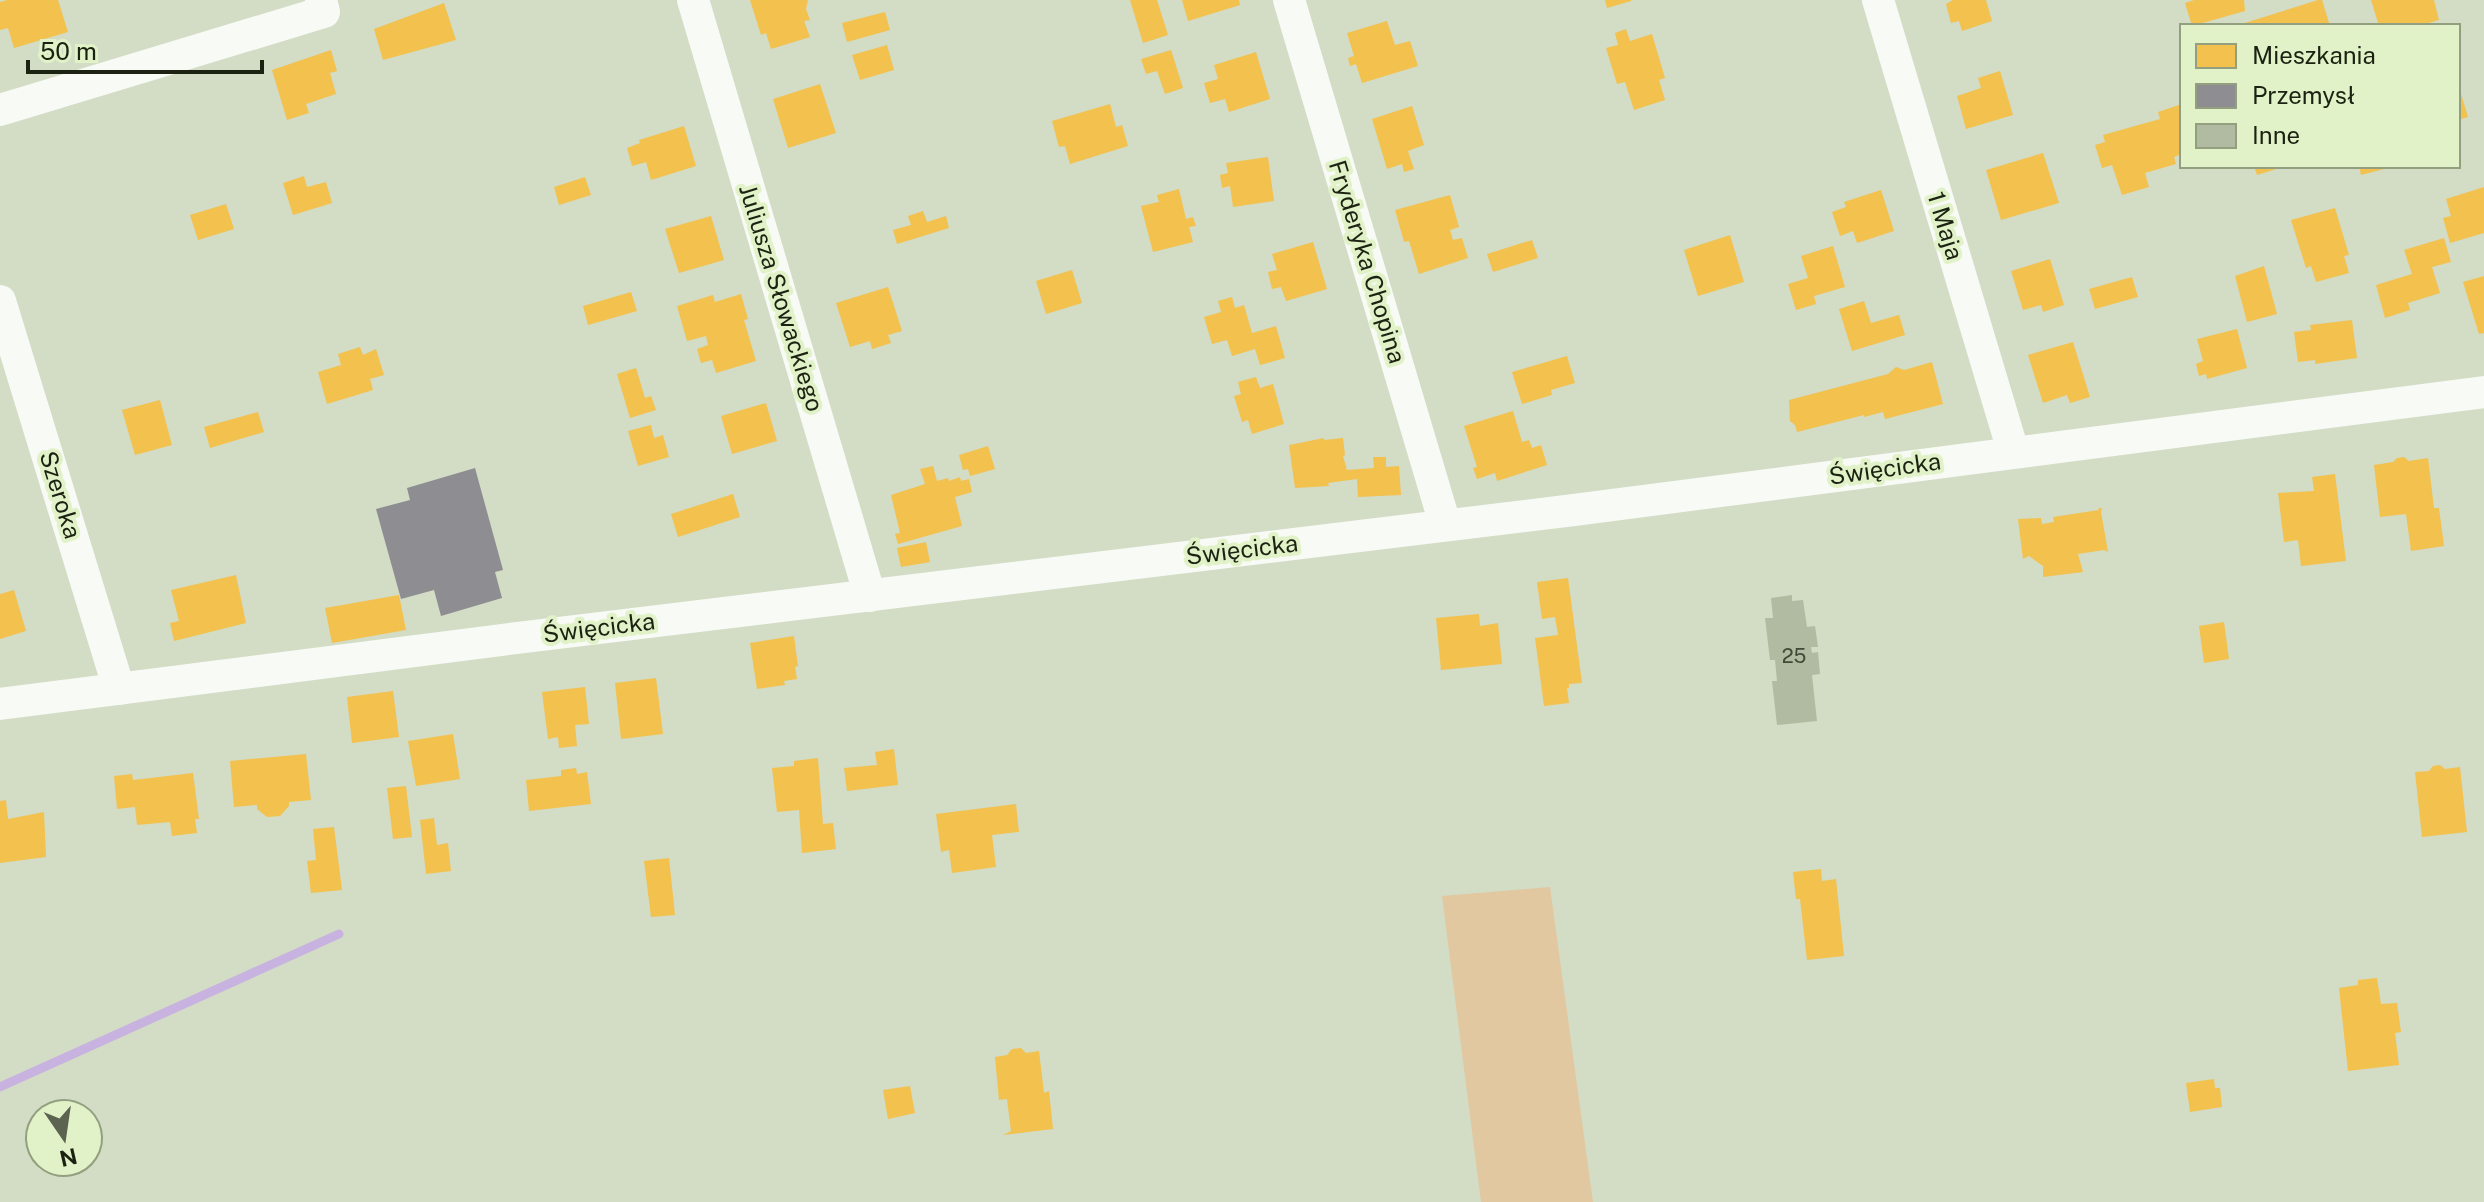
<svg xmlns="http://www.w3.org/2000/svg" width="2484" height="1202" font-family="'Public Sans',sans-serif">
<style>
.green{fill:#e2c8a1}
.homes{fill:#f2c14e}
.industry{fill:#8d8d92}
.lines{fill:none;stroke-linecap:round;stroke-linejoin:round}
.stream{stroke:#c8b3e0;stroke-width:9}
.building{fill:#b1bba1}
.street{stroke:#f8faf6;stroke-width:32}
.labels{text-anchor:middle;stroke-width:8;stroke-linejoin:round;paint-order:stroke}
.number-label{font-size:20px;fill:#414836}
.street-label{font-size:24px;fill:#1c2212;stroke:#e2f2c8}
</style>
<rect width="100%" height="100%" fill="#d3dcc5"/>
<!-- green -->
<polygon class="green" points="1550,887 1593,1202 1481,1202 1442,896"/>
<!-- homes -->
<g class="homes">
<polygon points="7,0 58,0 68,32 14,48 8,28 0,30 0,2"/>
<polygon points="750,0 808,0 806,9 810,20 804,21 810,37 771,49 766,33 761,35"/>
<polygon points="1130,0 1157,0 1168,35 1143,43"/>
<polygon points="1182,0 1239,0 1240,5 1188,21"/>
<polygon points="1605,0 1631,0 1631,1 1607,8"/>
<polygon points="1953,0 1986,0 1992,21 1962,31 1959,21 1951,23 1946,4"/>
<polygon points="2194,0 2244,0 2245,11 2192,26 2185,3"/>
<polygon points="2318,0 2322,0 2330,26 2235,26"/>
<polygon points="2371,0 2434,0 2439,20 2418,26 2379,26"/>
<polygon points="444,3 456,40 383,60 374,29"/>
<polygon points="885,12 890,30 847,42 842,23"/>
<polygon points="1387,21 1395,45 1410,41 1418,66 1362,83 1356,64 1350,66 1348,58 1354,56 1347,33"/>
<polygon points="1626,29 1630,41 1652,34 1665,78 1659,80 1665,100 1634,110 1625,82 1617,84 1606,48 1618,45 1615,33"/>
<polygon points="887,45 894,70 860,80 852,55"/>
<polygon points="331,50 337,71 330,73 336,94 306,104 309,113 287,120 272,70"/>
<polygon points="1171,50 1183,88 1165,94 1157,71 1146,74 1141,59"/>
<polygon points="1256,52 1270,99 1229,112 1225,99 1210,103 1204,83 1218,79 1214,65"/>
<polygon points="2000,71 2013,115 1966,129 1957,96 1981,88 1978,78"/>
<polygon points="820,84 836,133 788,148 773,99"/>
<polygon points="2458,84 2468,117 2458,120"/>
<polygon points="1110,104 1116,127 1122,125 1128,146 1070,164 1065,146 1059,147 1052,121"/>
<polygon points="2182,104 2182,154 2174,157 2176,164 2145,173 2149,187 2122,195 2112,165 2102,168 2095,145 2105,142 2103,135 2160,119 2158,112"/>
<polygon points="1412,106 1424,145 1408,151 1414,169 1404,172 1402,164 1387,169 1372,119"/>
<polygon points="684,126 696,166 651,180 646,162 632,166 627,148 640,143 639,140"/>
<polygon points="2043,153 2059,203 2001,220 1986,170"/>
<polygon points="1268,157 1274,201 1233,207 1230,186 1222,188 1220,175 1228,173 1226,163"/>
<polygon points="2254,166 2283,166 2283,167 2257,175"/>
<polygon points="2359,166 2383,166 2384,169 2361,175"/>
<polygon points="304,176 307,187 326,182 332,203 293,215 283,183"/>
<polygon points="585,177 591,195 559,205 554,187"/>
<polygon points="2484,187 2484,233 2450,243 2443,218 2451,216 2446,199"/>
<polygon points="1179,189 1186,219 1193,217 1196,226 1189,227 1193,242 1153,252 1141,206 1159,202 1157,195"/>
<polygon points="1881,190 1894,231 1857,243 1853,231 1840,236 1832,212 1846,207 1844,202"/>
<polygon points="1450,195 1459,227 1450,230 1453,240 1462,238 1468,258 1419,274 1409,241 1404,242 1395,210"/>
<polygon points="226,204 234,229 198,240 190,215"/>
<polygon points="2335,208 2349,255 2344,256 2349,273 2316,282 2311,266 2306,268 2291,220"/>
<polygon points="923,211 927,222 946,216 949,228 897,244 893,230 911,225 908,216"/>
<polygon points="711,216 724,260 679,273 665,229"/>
<polygon points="1730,235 1744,282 1698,296 1684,250"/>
<polygon points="2444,238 2451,262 2432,267 2440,293 2408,303 2410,310 2385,318 2376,285 2412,274 2404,250"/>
<polygon points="1532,240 1538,258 1493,272 1487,254"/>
<polygon points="1313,242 1327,289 1286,301 1281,287 1272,289 1268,272 1277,270 1272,254"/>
<polygon points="1833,246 1845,287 1814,296 1816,304 1796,310 1788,284 1808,278 1801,256"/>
<polygon points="2050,259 2064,305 2043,312 2041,305 2023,310 2011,271"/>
<polygon points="2264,266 2277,314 2247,322 2235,276"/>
<polygon points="1072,270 1082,303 1046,314 1036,281"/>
<polygon points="2484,276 2484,333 2479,334 2463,282"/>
<polygon points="2132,277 2138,297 2095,309 2089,289"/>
<polygon points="888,287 902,331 888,335 891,343 872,349 870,341 850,347 836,303"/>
<polygon points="631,292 637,311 588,325 583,306"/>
<polygon points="741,294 748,319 744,320 756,361 716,373 712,360 701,363 697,349 708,345 706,336 687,341 677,306 713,295 715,302"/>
<polygon points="1232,297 1235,308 1244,305 1252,333 1276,326 1285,358 1260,365 1255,349 1232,356 1227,340 1212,344 1204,317 1221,312 1218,301"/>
<polygon points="1864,301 1871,323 1899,315 1905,335 1852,351 1839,309"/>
<polygon points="2352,320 2357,358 2315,364 2315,360 2298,362 2294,332 2311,330 2310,325"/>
<polygon points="2237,329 2247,368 2207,379 2206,374 2199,376 2196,364 2203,361 2197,339"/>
<polygon points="2073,342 2090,397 2070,403 2067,395 2043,403 2028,355"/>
<polygon points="360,347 363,355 376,349 384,375 370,379 373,390 327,404 318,372 341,365 338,354"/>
<polygon points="1567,356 1575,383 1551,390 1552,395 1522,404 1512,372"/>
<polygon points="1932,362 1943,404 1885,419 1883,412 1864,417 1864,415 1797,432 1795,425 1790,421 1789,400 1888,374 1896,367 1904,370"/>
<polygon points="636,368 645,398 651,396 656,410 630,418 617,374"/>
<polygon points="1256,377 1260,388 1273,384 1284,424 1252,434 1248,420 1242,422 1234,396 1241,394 1238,382"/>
<polygon points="160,400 172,445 135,455 122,410"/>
<polygon points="766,403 777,441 732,454 721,416"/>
<polygon points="1513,411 1522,442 1529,440 1532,448 1541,445 1547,465 1497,481 1495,473 1477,479 1473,468 1477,467 1464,426"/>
<polygon points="258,412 264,432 210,448 204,427"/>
<polygon points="651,425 654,438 663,435 669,457 638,466 628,431"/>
<polygon points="1324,438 1324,440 1343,438 1345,455 1343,456 1347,470 1374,468 1373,457 1386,457 1386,467 1399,466 1401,495 1358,497 1357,479 1328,483 1329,486 1295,488 1289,445"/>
<polygon points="988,446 995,469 970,476 968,469 963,470 959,455"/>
<polygon points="2404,457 2409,461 2428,458 2434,508 2439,508 2444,546 2411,551 2406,514 2380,517 2374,465 2393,462 2397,458"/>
<polygon points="933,466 937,481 948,478 949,481 960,477 961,481 969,479 972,492 955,497 962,526 898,544 895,534 900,533 891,495 925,484 920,469"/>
<polygon points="2335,474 2346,561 2301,566 2298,540 2284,542 2278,493 2314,491 2312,477"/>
<polygon points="733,494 740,517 678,537 671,514"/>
<polygon points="2098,508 2102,508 2101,512 2108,552 2104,550 2078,554 2083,572 2043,577 2043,566 2029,556 2023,559 2018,519 2041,518 2042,524 2054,522 2053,517 2099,510"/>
<polygon points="926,542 930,562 901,567 897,548"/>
<polygon points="236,575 246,623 174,641 170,623 179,621 171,590"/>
<polygon points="1568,578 1582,683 1569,684 1569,688 1567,688 1569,703 1544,706 1535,638 1558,635 1555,617 1542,619 1537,582"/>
<polygon points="14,590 26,631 0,639 0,594"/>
<polygon points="399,595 406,630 332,643 325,608"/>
<polygon points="1479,614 1480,626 1498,623 1502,664 1441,670 1436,618"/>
<polygon points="2224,622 2229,659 2204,663 2199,626"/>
<polygon points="794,636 798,666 795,667 797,679 784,681 785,685 757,689 750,643"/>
<polygon points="656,678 663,734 621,739 615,683"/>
<polygon points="585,687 589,724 575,725 577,746 559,748 558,737 548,739 542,692"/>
<polygon points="393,691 399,737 352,743 347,697"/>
<polygon points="453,734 460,779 416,786 408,741"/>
<polygon points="894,749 898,785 847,791 844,768 877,765 875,752"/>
<polygon points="306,754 311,800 289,802 289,806 280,816 267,817 257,809 257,805 234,807 230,761"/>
<polygon points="818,758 823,824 833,823 836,849 802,853 799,810 777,812 772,768 794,766 794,761"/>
<polygon points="2440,765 2445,769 2460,767 2467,832 2422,837 2415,772 2429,771 2433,766"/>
<polygon points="576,768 577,774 587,772 591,804 529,811 526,780 561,776 561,770"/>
<polygon points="193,773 199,819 195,819 197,833 172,836 170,822 137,825 135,807 117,809 114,776 132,774 133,780"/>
<polygon points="406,786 412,837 393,839 387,788"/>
<polygon points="6,800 8,819 44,812 46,857 0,863 0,801"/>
<polygon points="1016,804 1019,832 992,835 996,867 952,873 949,850 941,852 936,814"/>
<polygon points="434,818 437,845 448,843 451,871 426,874 420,820"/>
<polygon points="334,827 342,890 311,893 307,861 316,860 313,829"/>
<polygon points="669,858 675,915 651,917 644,861"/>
<polygon points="1821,869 1822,881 1836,879 1844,956 1807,960 1800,899 1796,899 1793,872"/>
<polygon points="2377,978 2381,1004 2397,1003 2401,1032 2395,1033 2399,1065 2348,1071 2339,988 2358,985 2358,980"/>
<polygon points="1021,1048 1026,1053 1039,1051 1044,1093 1049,1091 1053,1129 1003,1135 1011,1131 1007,1099 999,1100 995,1057 1007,1055 1012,1049"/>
<polygon points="2214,1079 2215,1088 2220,1088 2222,1107 2190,1112 2186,1083"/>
<polygon points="910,1086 915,1113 888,1119 883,1090"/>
</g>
<!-- industry -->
<polygon class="industry" points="475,468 503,570 495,572 502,598 441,616 434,590 401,599 376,509 410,500 407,488"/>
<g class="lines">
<!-- stream -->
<polyline class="stream" points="0,1087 339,934"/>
</g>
<!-- building -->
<polygon class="building" points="1792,595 1792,601 1803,600 1807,627 1815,626 1818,647 1811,647 1812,653 1818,652 1820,674 1812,675 1817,721 1777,725 1772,681 1777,681 1775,660 1770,660 1765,618 1773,618 1771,598"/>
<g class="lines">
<!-- street -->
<g class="street">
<polyline points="693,0 870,596"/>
<polyline points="1289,0 1445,524"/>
<polyline points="1878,0 2013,451"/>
<polyline points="0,110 324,12 321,0"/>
<polyline points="0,301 119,689"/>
<polyline points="0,704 509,639 1574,510 2484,392"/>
</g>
</g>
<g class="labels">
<!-- number labels -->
<g class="number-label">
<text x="1794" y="663">25</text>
</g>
<!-- street labels -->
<g class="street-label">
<text transform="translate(1945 226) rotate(73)" y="8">1 Maja</text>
<text transform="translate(1367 262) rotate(73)" y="8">Fryderyka Chopina</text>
<text transform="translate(781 298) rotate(73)" y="8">Juliusza Słowackiego</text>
<text transform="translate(1885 469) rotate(-8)" y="8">Święcicka</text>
<text transform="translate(60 495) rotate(73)" y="8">Szeroka</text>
<text transform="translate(1242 550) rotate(-7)" y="8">Święcicka</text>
<text transform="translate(599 628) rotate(-7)" y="8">Święcicka</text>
</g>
</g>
<!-- legend -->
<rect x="2180" y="24" width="280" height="144" fill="#e2f2c8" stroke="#939f7f" stroke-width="2"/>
<rect x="2196" y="44" width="40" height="24" fill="#f2c14e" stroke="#939f7f" stroke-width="2"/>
<text x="2252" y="64" font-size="24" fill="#1c2212">Mieszkania</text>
<rect x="2196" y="84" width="40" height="24" fill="#8d8d92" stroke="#939f7f" stroke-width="2"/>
<text x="2252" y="104" font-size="24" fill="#1c2212">Przemysł</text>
<rect x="2196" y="124" width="40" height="24" fill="#b1bba1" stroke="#939f7f" stroke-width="2"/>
<text x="2252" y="144" font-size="24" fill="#1c2212">Inne</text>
<!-- north arrow -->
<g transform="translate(64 1138) rotate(167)"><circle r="38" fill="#e2f2c8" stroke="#939f7f" stroke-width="2"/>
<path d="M0-6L14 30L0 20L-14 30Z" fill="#5c6351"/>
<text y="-12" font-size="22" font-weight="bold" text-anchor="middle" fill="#1c2212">N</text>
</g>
<!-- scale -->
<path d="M28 60v12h234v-12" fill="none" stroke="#1c2212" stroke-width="4"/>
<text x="40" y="60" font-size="24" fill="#1c2212" stroke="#e2f2c8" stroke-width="6" paint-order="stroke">50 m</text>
</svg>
